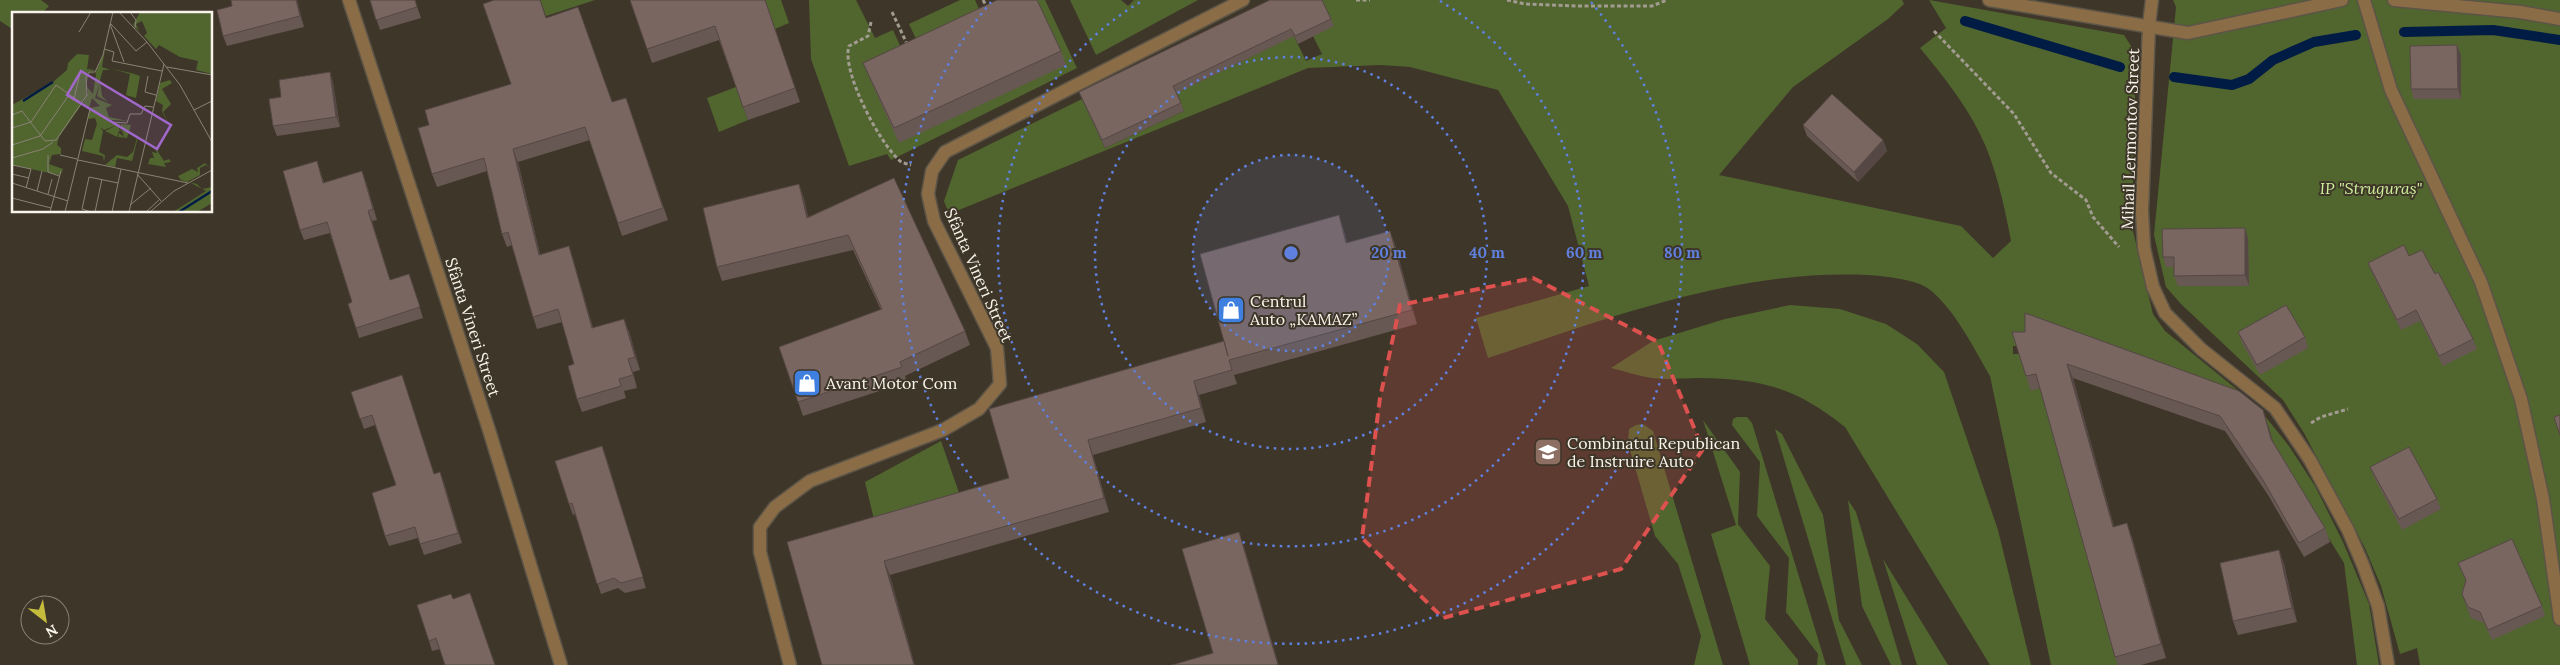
<svg xmlns="http://www.w3.org/2000/svg" width="2560" height="665" font-family="Lora,serif">
<style>
.green{fill:#51652f}
.lines{fill:none;stroke-linecap:round;stroke-linejoin:round}
.stream{stroke:#001c44;stroke-width:10}
.lane-casing{stroke:#5c5447;stroke-width:15}
.street-casing{stroke:#5c5447;stroke-width:15}
.path{stroke:#a19b90;stroke-width:3;stroke-dasharray:4 2.5;stroke-linecap:butt}
.lane{stroke:#8a6d47;stroke-width:12}
.street{stroke:#8a6d47;stroke-width:12}
.wall{fill:#685853}
.shaded-wall{fill:#554744}
.building{fill:#796661;stroke:#554744}
.marked{fill:#dd514f;fill-opacity:0.2;stroke:#dd514f;stroke-width:4;stroke-dasharray:10 6;stroke-linejoin:round}
.ring{fill:none;stroke:#5f80de;stroke-width:2.5;stroke-dasharray:2.5 5}
.labels{text-anchor:middle;stroke-width:4;stroke-linejoin:round;paint-order:stroke}
.street-label{font-size:16px;fill:#f9f4eb;stroke:#3e3628}
.park-label{font-size:16px;font-style:italic;fill:#cef09b;stroke:#3e3628}
.poi-label{font-size:16px;fill:#f9f4eb;stroke:#3e3628;text-anchor:start}
.inset-river{fill:none;stroke:#001c44;stroke-width:2.5}
.inset-road{fill:none;stroke:#898276;stroke-width:1}
.view{fill:#a168cc;fill-opacity:0.15;stroke:#a168cc;stroke-width:2.5}
.inset-edge{fill:none;stroke:#f9f4eb;stroke-width:2.5}
.centre{fill:#5f80de;stroke:#3e3628;stroke-width:2.5}
.ring-label{font-size:15px;text-anchor:middle;font-weight:bold;fill:#5f80de;stroke:#3e3628;stroke-width:4;stroke-linejoin:round;paint-order:stroke}
</style>
<rect width="100%" height="100%" fill="#3e3628"/>
<!-- green -->
<g class="green">
<polygon points="0,0 41,0 49,6 41,14 14,14 14,30 0,21"/>
<polygon points="540,0 595,0 546,16"/>
<polygon points="765,0 781,0 789,23 775,29"/>
<polygon points="809,0 856,0 875,38 893,30 906,59 1036,0 1045,0 1077,68 891,160 887,154 849,166 811,59"/>
<polygon points="960,0 975,0 985,22 922,52 909,24"/>
<polygon points="1070,0 1121,0 1128,6 1134,0 1198,0 1096,55"/>
<path d="M1322 0H1902L1904 4 1888 19 1793 87 1719 175 1961 226 1993 258 2011 241C2005 209 1998 177 1986 147 1971 111 1945 78 1920 48L1946 28 1929 0 2124 35 2136 54 2132 227 2153 314 2165 331 2256 405 2289 446 2315 486 2343 542 2369 604 2379 665H2357L2344 563 2276 453 2268 425 2030 346H2013V354H2028L2031 390 2041 388 2118 665H2051L1990 376C1973 347 1956 311 1929 289 1915 279 1884 276 1867 275 1737 269 1609 318 1488 358L1476 318 1589 286 1568 206 1498 90 1410 67 1381 65 1308 68 949 214 944 201 958 160 1082 99 1105 148 1184 111 1176 93 1279 43 1291 30 1306 61 1322 54 1313 36Z"/>
<polygon points="2173,0 2560,0 2560,665 2420,665 2417,648 2400,654 2381,586 2365,548 2304,433 2283,400 2181,304 2166,287 2154,235 2176,7"/>
<polygon points="736,87 748,120 719,132 707,98"/>
<path d="M1790 305 1840 309 1886 324 1917 344 1944 372 1998 530 2031 665H1990L1845 427C1795 387 1762 379 1699 378 1683 378 1667 380 1652 378 1638 376 1624 371 1611 368L1653 341 1725 319Z"/>
<polygon points="1737,417 1747,417 1752,423 1826,665 1817,665 1818,654 1786,612 1789,558 1757,516 1760,462 1732,425 1733,419"/>
<polygon points="1703,420 1740,472 1738,524 1770,566 1765,619 1798,660 1798,665 1750,665 1711,534 1736,525"/>
<polygon points="1643,424 1653,431 1723,665 1694,665 1701,636 1678,564 1655,536 1628,443 1629,429 1636,425"/>
<polygon points="1775,429 1782,434 1823,515 1839,620 1862,665 1846,665"/>
<polygon points="941,441 964,507 877,532 865,482"/>
<polygon points="1848,500 1856,512 1902,665 1891,665 1862,606"/>
<polygon points="1883,559 1948,665 1917,665"/>
</g>
<g class="lines">
<!-- stream -->
<g class="stream">
<polyline points="1965,21 2120,67"/>
<polyline points="2404,32 2493,30 2560,40"/>
<polyline points="2174,77 2232,85 2249,79 2273,60 2314,42 2356,35"/>
</g>
<!-- lane casing -->
<g class="lane-casing">
<g id="lane">
<polyline points="2149,25 2142,211 2144,248 2153,287 2165,313 2201,349 2275,408 2310,460 2348,530 2363,565 2378,606 2388,665"/>
<polyline points="790,665 760,552 760,527 775,507 810,481 943,430 979,409 1000,384 997,348 934,221 928,194 932,171 945,152 1243,0"/>
</g>
</g>
<!-- street casing -->
<g class="street-casing">
<g id="street">
<polyline points="349,0 489,430 561,665"/>
<polyline points="1989,0 2188,33 2342,0"/>
<polyline points="2364,0 2391,90 2481,282 2521,399 2543,499 2560,619"/>
<polyline points="2394,0 2520,12 2560,19"/>
<polyline points="2149,25 2152,0"/>
</g>
</g>
<!-- path -->
<g class="path">
<polyline points="983,0 987,7"/>
<polyline points="1356,0 1370,0"/>
<polyline points="1507,0 1525,4 1578,6 1652,6 1667,0"/>
<polyline points="892,12 908,46"/>
<path d="M871 22 868 36 849 46C841 71 880 144 900 161 903 163 907 164 911 165"/>
<polyline points="1934,31 2014,114 2051,173 2086,200 2093,217 2119,247"/>
<polyline points="2311,423 2321,417 2348,409"/>
</g>
<!-- lane -->
<use href="#lane" class="lane"/>
<!-- street -->
<use href="#street" class="street"/>
</g>
<!-- wall -->
<g class="wall">
<polygon points="231,0 297,0 304,27 227,46 223,36 232,6"/>
<polygon points="370,0 415,0 421,18 380,30"/>
<polygon points="630,0 765,0 800,102 748,120 719,40 652,63"/>
<polygon points="1270,0 1331,19 1334,26 1298,44 1294,36 1177,93 1184,111 1105,148 1082,99 1079,92"/>
<polygon points="546,18 612,102 626,98 668,220 622,236 590,140 518,162 540,254 573,259 593,328 629,331 640,370 633,372 637,388 624,391 626,398 582,412 577,399 574,364 562,322 537,329 533,317 512,245 507,247 502,234 487,171 437,187 432,174 429,125 511,84"/>
<polygon points="1061,51 1066,65 899,143 869,77 863,63"/>
<polygon points="2461,55 2461,99 2414,99 2411,89"/>
<polygon points="330,72 333,83 340,127 277,136 273,126"/>
<polygon points="1803,125 1883,140 1887,151 1858,182 1807,136"/>
<polygon points="317,161 324,183 366,182 377,220 372,221 390,280 409,274 423,318 359,338 356,328 352,302 330,233 304,240 300,230"/>
<polygon points="894,178 965,331 970,345 905,376 907,382 803,416 779,347 881,310 853,250 722,281 717,267 799,184 804,199 808,217"/>
<polygon points="1339,215 1347,243 1390,231 1395,245 1417,324 1234,375 1237,384 1199,395 1206,422 1093,455 1109,512 890,575 787,542 1009,478 1224,341"/>
<polygon points="2248,238 2249,286 2178,286 2174,276 2174,267 2166,267 2163,257"/>
<polygon points="2409,256 2435,274 2473,339 2477,349 2443,366 2420,321 2401,330 2372,273 2368,263"/>
<polygon points="2012,332 2263,410 2273,442 2325,528 2330,542 2304,557 2268,495 2225,431 2073,378 2114,527 2132,537 2166,658 2141,665 2118,665 2115,657 2040,388 2031,391 2026,376"/>
<polygon points="2238,332 2305,337 2308,348 2260,375 2242,343"/>
<polygon points="351,392 434,474 440,472 462,543 424,555 418,538 389,546 385,536 396,485 375,425 364,429"/>
<polygon points="602,446 646,588 625,593 618,588 601,594 575,514 573,515 569,504"/>
<polygon points="2370,467 2437,499 2441,509 2402,530 2374,477"/>
<polygon points="2279,550 2284,564 2297,622 2238,635 2233,621"/>
<polygon points="2458,563 2542,606 2545,616 2492,640 2484,623 2471,618 2466,605 2462,594 2466,581"/>
<polygon points="451,594 440,649 432,651 429,641"/>
</g>
<!-- shaded-wall -->
<g class="shaded-wall">
<polygon points="296,0 297,0 304,27 300,16"/>
<polygon points="2457,45 2461,55 2461,99 2458,89"/>
<polygon points="330,72 333,83 340,127 336,117"/>
<polygon points="1883,140 1887,151 1858,182 1854,172"/>
<polygon points="513,149 518,162 543,268 539,255"/>
<polygon points="362,171 366,182 377,220 373,209"/>
<polygon points="799,184 804,199 812,232 807,218"/>
<polygon points="368,211 372,221 393,291 390,280"/>
<polygon points="1339,215 1344,230 1351,257 1346,243"/>
<polygon points="2245,228 2248,238 2249,286 2245,275"/>
<polygon points="1390,231 1395,245 1417,324 1412,310"/>
<polygon points="569,246 573,259 596,341 592,328"/>
<polygon points="624,319 629,331 640,370 635,357"/>
<polygon points="628,359 633,372 637,388 633,375"/>
<polygon points="2067,364 2073,378 2118,541 2113,527"/>
<polygon points="1194,381 1199,395 1206,422 1201,408"/>
<polygon points="2263,410 2268,425 2276,453 2271,439"/>
<polygon points="1088,440 1093,455 1109,512 1104,498"/>
<polygon points="602,446 606,456 646,588 643,577"/>
<polygon points="440,472 444,482 462,543 458,533"/>
<polygon points="2127,523 2132,537 2166,658 2161,644"/>
<polygon points="1239,532 1244,546 1279,665 1278,665"/>
<polygon points="2279,550 2284,564 2297,622 2292,608"/>
<polygon points="884,561 890,575 915,665 914,665"/>
</g>
<!-- building -->
<g class="building">
<polygon points="231,0 296,0 300,16 223,36 217,10 232,6"/>
<polygon points="370,0 415,0 417,7 376,20"/>
<polygon points="494,0 540,0 546,18 578,7 612,102 626,98 663,208 618,223 585,127 513,149 539,255 569,246 592,328 624,319 635,357 628,359 633,375 619,379 621,386 577,399 568,366 574,364 558,309 533,317 508,232 502,234 484,158 432,174 418,128 429,125 425,110 511,84 483,4"/>
<polygon points="630,0 765,0 795,88 743,107 715,26 647,49"/>
<polygon points="997,0 1037,0 1061,51 894,128 863,63"/>
<polygon points="1270,0 1322,0 1331,19 1295,36 1291,29 1173,86 1181,103 1102,140 1079,92"/>
<polygon points="2457,45 2458,89 2411,89 2410,46"/>
<polygon points="330,72 336,117 273,126 269,99 281,97 279,80"/>
<polygon points="1832,94 1883,140 1854,172 1803,125"/>
<polygon points="317,161 323,183 362,171 373,209 368,211 390,280 409,274 420,307 356,328 348,304 352,302 327,222 300,230 283,171"/>
<polygon points="894,178 965,331 900,362 902,367 798,402 779,347 882,309 848,235 717,267 703,208 799,184 807,218"/>
<polygon points="1339,215 1346,243 1390,231 1412,310 1229,360 1232,370 1194,381 1201,408 1088,440 1104,498 884,561 914,665 822,665 787,542 1009,478 989,409 1224,341 1228,356 1200,254"/>
<polygon points="2245,228 2245,275 2174,276 2174,257 2163,257 2162,229"/>
<polygon points="2404,245 2409,256 2422,250 2435,274 2438,272 2473,339 2439,356 2416,310 2397,320 2368,263"/>
<polygon points="2286,305 2305,337 2257,365 2238,332"/>
<polygon points="2025,313 2239,391 2263,410 2271,439 2325,528 2299,543 2263,480 2220,416 2067,364 2113,527 2127,523 2161,644 2115,657 2036,374 2026,376 2012,332 2025,332"/>
<polygon points="402,375 434,474 440,472 458,533 420,544 415,527 385,536 372,493 396,485 372,415 360,419 351,392"/>
<polygon points="2560,415 2560,435 2554,417"/>
<polygon points="602,446 643,577 621,583 614,578 597,584 572,503 569,504 555,461"/>
<polygon points="2409,447 2437,499 2399,519 2370,467"/>
<polygon points="1239,532 1278,665 1172,665 1213,653 1182,549"/>
<polygon points="2512,539 2542,606 2488,630 2480,612 2468,607 2462,594 2466,580 2458,563"/>
<polygon points="2279,550 2292,608 2233,621 2220,563"/>
<polygon points="470,593 495,665 445,665 436,638 429,641 417,605 451,594 453,599"/>
</g>
<!-- marked area -->
<path class="marked" d="M1533 278 1658 342 1703 449 1621 569 1443 618 1362 538 1380 398 1400 305Z"/>
<!-- distance rings -->
<circle cx="1291" cy="253" r="98" fill="#5f80de" fill-opacity=".12"/>
<g class="ring">
<circle cx="1291" cy="253" r="98"/>
<circle cx="1291" cy="253" r="196"/>
<path d="M1440 1A293 293 0 1 1 1142 1"/>
<path d="M1591 2A391 391 0 1 1 991 2"/>
</g>
<!-- icons -->
<defs>
<g id="shop-square" transform="scale(1.4375)"><rect x="-9" y="-9" width="18" height="18" rx="4" fill="#3f7fe0" stroke="#3e3628"/><path d="M-5-2.5h2.3a2.7 3.5 0 0 1 5.4 0H5L5.5 6h-11ZM-1.5-2.5h3a1.5 2.3 0 0 0-3 0Z" fill="#fff"/></g>
<g id="school-square" transform="scale(1.4375)"><rect x="-9" y="-9" width="18" height="18" rx="4" fill="#8d6e63" stroke="#3e3628"/><path d="M0-5L7-2L0 1L-7-2ZM-4 1L0 2.5L4 1V4Q0 6-4 4Z" fill="#fff"/></g>
</defs>
<g fill-rule="evenodd">
<use href="#shop-square" x="1231" y="310"/>
<use href="#shop-square" x="807" y="383"/>
<use href="#school-square" x="1548" y="452"/>
</g>
<g class="labels">
<!-- street labels -->
<g class="street-label">
<text transform="translate(2130 139) rotate(-88)" y="6">Mihail Lermontov Street</text>
<text transform="translate(979 275) rotate(66)" y="6">Sfânta Vineri Street</text>
<text transform="translate(473 327) rotate(72)" y="6">Sfânta Vineri Street</text>
</g>
<!-- park labels -->
<g class="park-label">
<text x="2371" y="194">IP "Struguraș"</text>
</g>
<!-- poi labels -->
<g class="poi-label">
<text x="1250" y="307">Centrul<tspan x="1250" dy="18">Auto „KAMAZ”</tspan></text>
<text x="826" y="389">Avant Motor Com</text>
<text x="1567" y="449">Combinatul Republican<tspan x="1567" dy="18">de Instruire Auto</tspan></text>
</g>
</g>
<!-- overview -->
<g transform="translate(12 12)">
<rect width="200" height="200" fill="#3e3628"/>
<path d="M128 0H200V62L184 58 186 49 168 45 147 33 144 37 132 24 135 21 130 9 124 12 127 19 121 13ZM93 38 90 55 98 58H91L88 68 90 84 96 90 85 84 88 70 83 86 100 93 94 96 97 105 116 109 100 108 98 111 108 112 107 118 114 119 108 116 109 112 119 113 115 126 106 125 107 121 112 125 110 119H107L105 125 93 119 105 113 92 118 88 115 91 119 87 140 93 143 92 150 91 144 70 139 73 127 80 128 85 112 83 106 76 107 78 96 88 94 80 86 77 96 71 91 76 80 74 72 75 82 70 92 47 125 45 133 49 136V142L40 143 37 152 51 157 50 160 47 163 0 153V93L41 70 55 58 56 51 65 42 77 43 75 57 83 58 76 60 74 65 78 60 83 62ZM77 61 84 62 81 82 74 74ZM100 57 119 61 128 64 124 86 114 83 118 62ZM158 68 160 71 150 77 159 92 151 100 157 112 150 100 151 93 144 89 148 71ZM121 124 126 125 120 149 105 146 103 155 93 153 105 143 115 145 121 140 125 126ZM143 135 152 149 157 147 159 150 152 151 154 155 136 152 138 146H142L140 140 145 141ZM193 151 199 157 194 153 188 156V163L175 170 169 168 166 164 180 157 186 160 185 156ZM179 171H181L185 172 190 177 200 175V191L185 200H161L194 179Z" fill="#51652f" fill-rule="evenodd"/>
<path class="inset-river" d="M11 89 41 70M167 200 200 179"/>
<path class="inset-road" d="M107 0 135 30 168 73 200 130M118 0 124 8 123 16M98 12 112 50M99 12 124 39 135 30M67 20 79 0M92 37 102 40 100 49 150 59M155 55 200 63M136 64 133 80 144 83M62 87 68 61M182 98 200 89M0 103 10 99 33 129 44 128 75 83 74 65 77 60H83L91 43 101 0M99 110 115 111 118 102H129L133 94 141 95M0 116 19 110 44 73 78 97 53 200M0 133 28 124 57 83M36 143V160L47 164M48 143 65 147M0 146 31 137 41 130M66 148 176 171M0 153 19 157 14 176M0 162 17 166M125 162 149 189M0 171 56 189M25 179 30 159M36 182 40 167M0 186 39 196M118 193 139 176M38 200 49 159M79 200 70 197 77 165 106 171M83 200 90 167M100 200 109 157M117 200 152 52M134 200 148 187M138 200 162 179 200 158"/>
<path class="view" d="M69 59 159 113 145 137 55 83Z"/>
<rect width="200" height="200" class="inset-edge"/>
</g>
<circle cx="1291" cy="253" r="8" class="centre"/>
<g class="ring-label">
<text x="1389" y="258">20 m</text>
<text x="1487" y="258">40 m</text>
<text x="1584" y="258">60 m</text>
<text x="1682" y="258">80 m</text>
</g>
<!-- north arrow -->
<g transform="translate(45 620) rotate(149)"><circle r="24" fill="#3e3628" stroke="#898276"/>
<path d="M0-4L9 19L0 12L-9 19Z" fill="#c5bc3d"/>
<text y="-8" font-size="14" font-weight="bold" text-anchor="middle" fill="#f9f4eb">N</text>
</g>
</svg>
